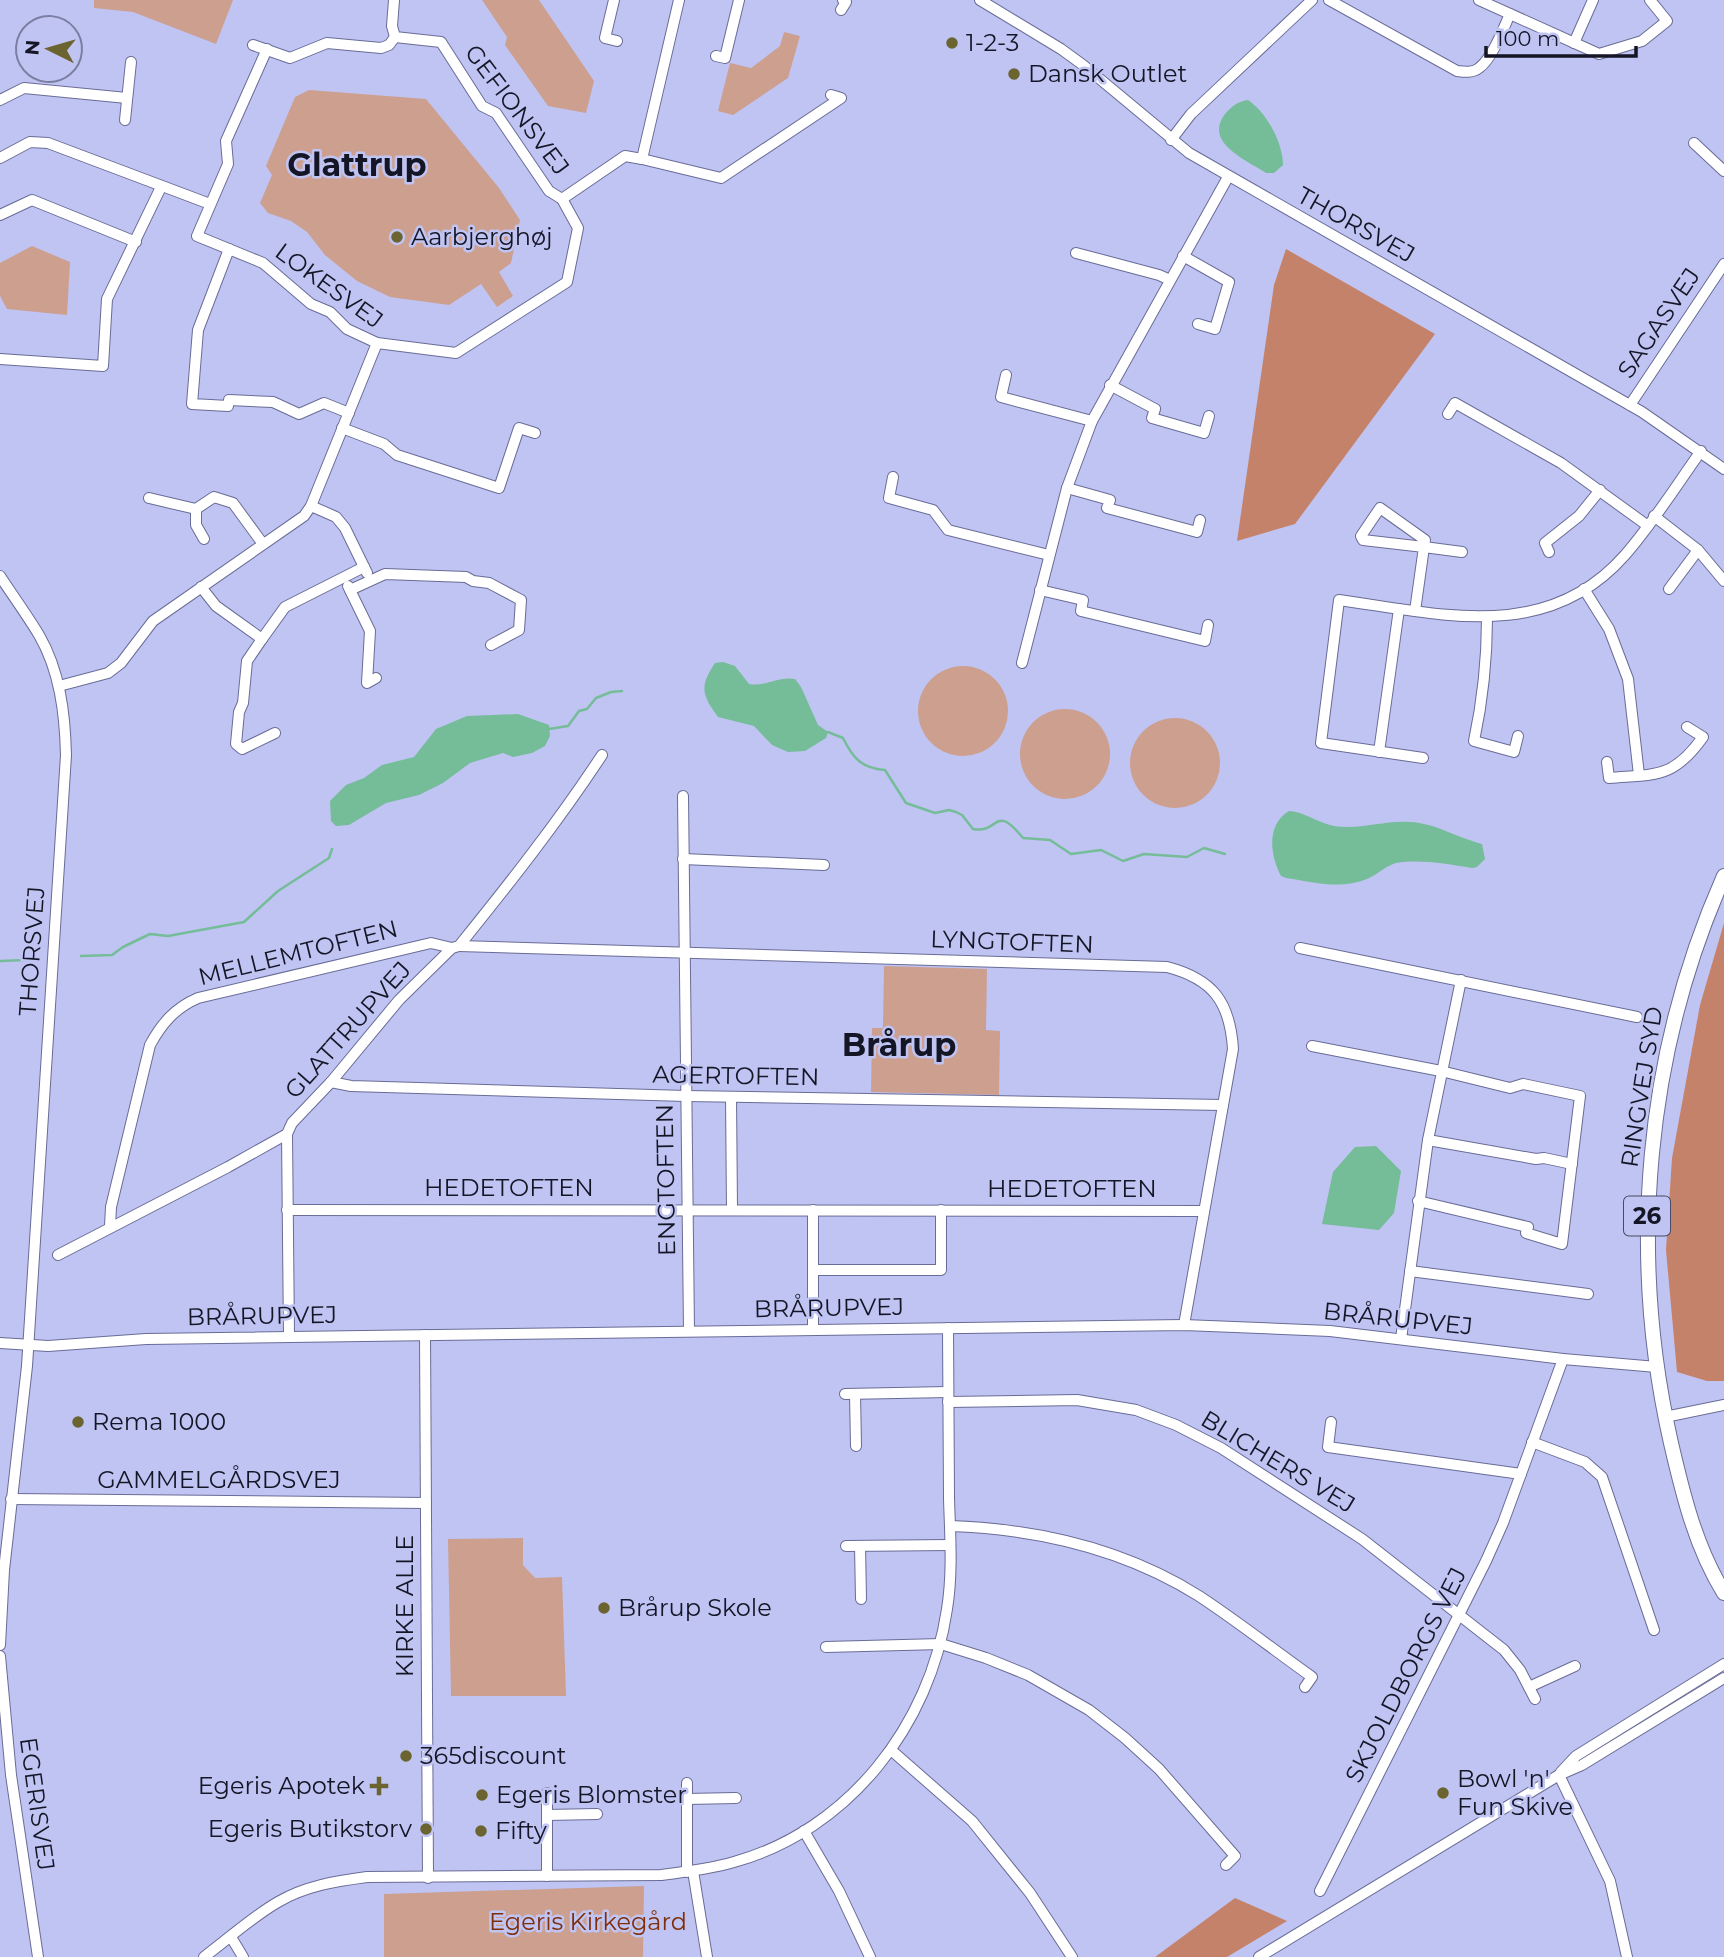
<svg xmlns="http://www.w3.org/2000/svg" width="1724" height="1957" font-family="Montserrat,sans-serif">
<style>
.green{fill:#cc9f8f}
.forest{fill:#c5826a}
.water{fill:#75bc98}
.lines{fill:none;stroke-linecap:round;stroke-linejoin:round}
.stream{stroke:#75bc98;stroke-width:2.5}
.minor-casing{stroke:#696c96;stroke-width:12}
.major-casing{stroke:#696c96;stroke-width:16}
.minor{stroke:#fff;stroke-width:10}
.major{stroke:#fff;stroke-width:14}
.poi-dot{fill:#6b6430;stroke:#c0c4f3;stroke-width:2.5}
.labels{text-anchor:middle;stroke-width:5;stroke-linejoin:round;paint-order:stroke}
.shield{fill:#c0c4f3;stroke:#484a63;stroke-width:2}
.shield-label{font-size:23px;font-weight:bold;fill:#141525}
.poi-label{font-size:24px;fill:#141525;stroke:#c0c4f3;text-anchor:start}
.street-label{font-size:24px;fill:#141525;stroke:#c0c4f3}
.park-label{font-size:24px;fill:#7f2e0a;stroke:#c0c4f3}
.district-label{font-size:32px;font-weight:bold;fill:#141525;stroke:#c0c4f3}
</style>
<rect width="100%" height="100%" fill="#c0c4f3"/>
<!-- green -->
<g class="green">
<polygon points="94,0 233,0 216,44 133,12 94,8"/>
<polygon points="482,0 539,0 594,81 586,113 548,106 505,45 507,37"/>
<polygon points="784,32 800,36 788,78 733,115 718,111 730,63 751,68 780,46"/>
<polygon points="309,90 426,99 499,188 520,220 511,263 499,272 513,296 497,307 481,284 449,305 390,297 357,281 325,255 307,232 291,221 268,213 260,203 272,175 266,166 295,97"/>
<polygon points="32,246 70,262 67,315 7,309 0,296 0,263"/>
<circle cx="963" cy="711" r="45"/>
<circle cx="1065" cy="754" r="45"/>
<circle cx="1175" cy="763" r="45"/>
<polygon points="884,966 987,969 986,1030 1000,1031 999,1095 871,1092 872,1028 883,1028"/>
<polygon points="523,1538 523,1565 535,1578 562,1577 566,1696 451,1696 448,1539"/>
<polygon points="644,1886 643,1957 384,1957 384,1894"/>
</g>
<!-- forest -->
<g class="forest">
<polygon points="1286,249 1435,334 1295,524 1237,541 1274,285"/>
<polygon points="1724,923 1724,1381 1707,1381 1677,1372 1666,1250 1672,1158 1700,1005"/>
<polygon points="1235,1898 1287,1921 1227,1957 1155,1957"/>
</g>
<!-- water -->
<g class="water">
<path d="M1248 100C1267 113 1283 143 1283 165L1274 173H1266C1247 160 1203 143 1225 114 1231 107 1238 101 1248 100Z"/>
<path d="M723 662 735 666 749 684C765 687 779 676 795 679L801 687 818 725 828 732 826 738 805 751 788 752 772 745 754 726 718 717C702 695 699 687 715 663Z"/>
<polygon points="518,714 549,725 550,736 545,746 532,753 513,757 503,753 470,763 443,783 419,795 386,803 349,825 336,826 331,821 330,801 346,785 364,778 382,765 414,757 436,729 467,716"/>
<path d="M1289 811C1305 812 1318 823 1334 826 1360 830 1385 820 1410 822 1435 823 1458 838 1482 844L1485 859 1477 867 1472 868C1447 864 1420 859 1396 863 1385 866 1377 875 1367 879 1341 890 1313 882 1286 878L1281 876C1270 855 1266 825 1289 811Z"/>
<polygon points="1376,1146 1401,1171 1394,1213 1379,1230 1322,1224 1333,1172 1355,1147"/>
</g>
<g class="lines">
<!-- stream -->
<g class="stream">
<polyline points="549,729 568,726 579,711 587,709 596,698 611,692 622,691"/>
<path d="M828 732 843 738C853 758 861 768 885 770L906 803 935 813 949 810 956 812 962 815 973 829C1000 834 994 802 1023 838L1050 840 1071 854 1101 850 1123 861 1144 854 1187 857 1204 848 1225 854"/>
<polyline points="81,956 112,955 123,947 150,934 168,936 244,922 278,891 329,858 332,849"/>
<polyline points="0,961 27,960"/>
</g>
<!-- minor casing -->
<g class="minor-casing">
<g id="minor">
<polyline points="394,0 392,26 395,37 441,42 482,106 496,113 549,191 562,199"/>
<polyline points="614,0 605,38 617,41"/>
<polyline points="980,0 1061,49 1083,65 1189,153 1642,412 1724,469"/>
<path d="M1329 0 1457 71C1465 72 1473 73 1479 68 1492 59 1503 29 1510 14"/>
<polyline points="1479,0 1599,54 1642,41 1667,21 1650,0"/>
<polyline points="841,10 846,2 843,0"/>
<polyline points="1574,43 1593,0"/>
<polyline points="253,45 290,58 327,43 381,48 389,45 395,37"/>
<polyline points="716,56 725,58 739,0"/>
<polyline points="0,100 24,88 127,98"/>
<polyline points="125,120 131,62"/>
<polyline points="1171,140 1191,114 1312,0"/>
<polyline points="1694,143 1724,171"/>
<polyline points="0,158 30,142 48,143 210,204"/>
<polyline points="642,159 721,178 841,98 831,95"/>
<polyline points="0,215 32,200 136,242"/>
<polyline points="229,249 198,330 192,404 228,406 229,400 273,402 299,414 324,403 349,413"/>
<polyline points="1076,253 1159,275 1170,280"/>
<polyline points="1183,256 1229,282 1215,329 1198,324"/>
<polyline points="377,343 456,353 567,282 578,228 562,199 625,156 642,159 679,0"/>
<polyline points="0,359 103,366 107,299 161,187"/>
<polyline points="1006,375 1001,397 1092,421"/>
<polyline points="1110,385 1155,409 1152,418 1204,433 1209,416"/>
<polyline points="1630,405 1724,264"/>
<polyline points="1448,414 1455,403 1561,463 1648,526"/>
<polyline points="342,428 384,444 397,455 499,488 519,428 535,433"/>
<polyline points="893,477 889,498 933,510 948,530 1049,555"/>
<polyline points="1067,488 1110,500 1107,508 1197,532 1200,520"/>
<polyline points="149,498 196,509"/>
<polyline points="311,506 336,517 345,528 367,573"/>
<polyline points="1654,516 1698,550 1724,581"/>
<polyline points="204,539 196,525 196,509 214,497 233,503 263,544"/>
<polyline points="1549,552 1545,543 1579,516 1600,490"/>
<path d="M0 576C13 596 27 615 39 635 60 671 65 714 66 755L27 1366 4 1570 0 1645"/>
<polyline points="348,586 370,631 367,683 376,678"/>
<polyline points="201,587 216,606 262,639"/>
<polyline points="1584,589 1609,629 1628,679 1639,775"/>
<polyline points="1669,589 1698,550"/>
<polyline points="350,590 385,574 466,577 473,581 489,583 521,600 519,630 491,645"/>
<polyline points="1040,590 1083,600 1081,611 1205,641 1208,625"/>
<polyline points="1415,611 1424,547 1363,540 1361,536 1380,508 1425,540 1424,547 1462,552"/>
<path d="M1487 618C1487 661 1483 699 1474 741L1514 752 1518 736"/>
<polyline points="1022,663 1067,488 1092,421 1228,177"/>
<polyline points="59,686 108,673 121,663 153,621 304,516 311,506 377,343 347,329 330,312 311,304 263,263 197,236 228,164 226,141 267,49"/>
<polyline points="275,733 242,749 236,744 239,712 243,703 247,661 262,639 285,607 364,567"/>
<polyline points="1379,752 1399,609"/>
<path d="M1423 758 1321 743 1339 600C1441 614 1547 644 1625 555 1653 523 1676 486 1701 451"/>
<path d="M1607 762 1609 778C1656 774 1673 779 1703 737L1687 727"/>
<polyline points="683,796 689,1331"/>
<polyline points="683,859 824,865"/>
<path d="M459 946 1167 967C1213 979 1230 1002 1233 1049L1184 1325"/>
<polyline points="1300,948 1637,1017"/>
<polyline points="1312,1046 1441,1071 1510,1088 1523,1084 1580,1096 1562,1244 1526,1233 1528,1227 1418,1201"/>
<polyline points="331,1082 351,1086 686,1096 1223,1105"/>
<polyline points="731,1097 732,1209"/>
<polyline points="287,1134 289,1337"/>
<polyline points="1428,1140 1536,1159 1544,1158 1572,1164"/>
<polyline points="287,1210 1204,1211"/>
<path d="M110 1226 111 1207 150 1045C162 1023 175 1008 198 998L431 943 452 948"/>
<path d="M58 1255 228 1167 287 1134 292 1123 331 1082 399 1000 452 948 459 946C509 884 558 822 602 755"/>
<polyline points="813,1270 941,1270 941,1210"/>
<polyline points="1410,1271 1588,1294"/>
<polyline points="813,1330 813,1210"/>
<polyline points="425,1335 428,1878"/>
<polyline points="1401,1339 1428,1140 1461,980"/>
<polyline points="0,1343 48,1346 146,1339 1184,1325 1330,1331 1563,1359 1657,1367"/>
<polyline points="845,1394 948,1392"/>
<polyline points="855,1394 856,1446"/>
<polyline points="948,1402 1077,1400 1136,1410 1176,1425 1221,1448 1362,1539 1504,1650 1520,1670 1535,1699"/>
<polyline points="1665,1417 1724,1405"/>
<polyline points="1331,1422 1328,1447 1521,1474"/>
<polyline points="1532,1442 1585,1462 1602,1477 1654,1630"/>
<polyline points="11,1499 426,1503"/>
<path d="M950 1526C1037 1529 1124 1549 1199 1596 1237 1621 1274 1650 1312 1677L1305 1687"/>
<polyline points="846,1546 950,1545"/>
<polyline points="860,1546 861,1599"/>
<polyline points="826,1647 941,1644 986,1658 1028,1675 1089,1710 1125,1738 1159,1769 1235,1856 1226,1865"/>
<polyline points="0,1656 11,1775 38,1957"/>
<polyline points="1529,1687 1575,1666"/>
<polyline points="891,1750 972,1821 1030,1893 1072,1957"/>
<polyline points="1561,1772 1576,1756 1724,1664"/>
<polyline points="1559,1775 1610,1881 1627,1957"/>
<polyline points="547,1793 547,1876"/>
<polyline points="687,1799 736,1798"/>
<polyline points="547,1815 597,1814"/>
<polyline points="804,1831 839,1891 870,1957"/>
<polyline points="693,1871 707,1957"/>
<polyline points="687,1872 687,1783"/>
<polyline points="1320,1891 1486,1561 1503,1523 1563,1359"/>
<polyline points="231,1937 243,1957"/>
<path d="M204 1957C228 1939 252 1917 278 1902 305 1886 336 1881 367 1877L661 1875C685 1872 710 1869 734 1862 849 1830 930 1725 947 1609 953 1572 950 1534 949 1498 949 1441 948 1384 948 1328"/>
<polyline points="1259,1957 1559,1775 1582,1765 1724,1678"/>
</g>
</g>
<!-- major casing -->
<g class="major-casing">
<path id="major" d="M1724 876C1645 1054 1628 1254 1671 1443 1683 1495 1696 1548 1724 1593"/>
</g>
<!-- minor -->
<use href="#minor" class="minor"/>
<!-- major -->
<use href="#major" class="major"/>
</g>
<!-- markers -->
<g class="poi-dot">
<circle cx="952" cy="43" r="7"/>
<circle cx="1014" cy="74" r="7"/>
<circle cx="397" cy="237" r="7"/>
<circle cx="78" cy="1422" r="7"/>
<circle cx="604" cy="1608" r="7"/>
<circle cx="406" cy="1756" r="7"/>
<path d="M375.5 1775.5h7v7h7v7h-7v7h-7v-7h-7v-7h7z"/>
<circle cx="1443" cy="1793" r="7"/>
<circle cx="482" cy="1795" r="7"/>
<circle cx="426" cy="1829" r="7"/>
<circle cx="481" cy="1831" r="7"/>
</g>
<g class="labels">
<!-- shield labels -->
<rect class="shield" x="1624" y="1196.5" width="46" height="39" rx="5"/>
<g class="shield-label">
<text x="1647" y="1224">26</text>
</g>
<!-- poi labels -->
<g class="poi-label">
<text x="966" y="51">1-2-3</text>
<text x="1028" y="82">Dansk Outlet</text>
<text x="411" y="245">Aarbjerghøj</text>
<text x="92" y="1430">Rema 1000</text>
<text x="618" y="1616">Brårup Skole</text>
<text x="420" y="1764">365discount</text>
<text x="1457" y="1787">Bowl 'n'<tspan x="1457" dy="28">Fun Skive</tspan></text>
<text x="365" y="1794" text-anchor="end">Egeris Apotek</text>
<text x="496" y="1803">Egeris Blomster</text>
<text x="412" y="1837" text-anchor="end">Egeris Butikstorv</text>
<text x="495" y="1839">Fifty</text>
</g>
<!-- street labels -->
<g class="street-label">
<text transform="translate(517 110) rotate(53)" y="8">GEFIONSVEJ</text>
<text transform="translate(1356 225) rotate(29)" y="8">THORSVEJ</text>
<text transform="translate(329 286) rotate(36)" y="8">LOKESVEJ</text>
<text transform="translate(1659 323) rotate(-56)" y="8">SAGASVEJ</text>
<text transform="translate(1012 942) rotate(2)" y="8">LYNGTOFTEN</text>
<text transform="translate(32 951) rotate(-86)" y="8">THORSVEJ</text>
<text transform="translate(298 953) rotate(-14)" y="8">MELLEMTOFTEN</text>
<text transform="translate(348 1030) rotate(-48)" y="8">GLATTRUPVEJ</text>
<text transform="translate(736 1076) rotate(1)" y="8">AGERTOFTEN</text>
<text transform="translate(1642 1087) rotate(-81)" y="8">RINGVEJ SYD</text>
<text transform="translate(666 1180) rotate(-91)" y="8">ENGTOFTEN</text>
<text x="509" y="1196">HEDETOFTEN</text>
<text x="1072" y="1197">HEDETOFTEN</text>
<text transform="translate(829 1308) rotate(-1)" y="8">BRÅRUPVEJ</text>
<text transform="translate(262 1316) rotate(-1)" y="8">BRÅRUPVEJ</text>
<text transform="translate(1398 1319) rotate(6)" y="8">BRÅRUPVEJ</text>
<text transform="translate(1278 1462) rotate(31)" y="8">BLICHERS VEJ</text>
<text x="219" y="1488">GAMMELGÅRDSVEJ</text>
<text transform="translate(405 1606) rotate(-90)" y="8">KIRKE ALLE</text>
<text transform="translate(1406 1675) rotate(-63)" y="8">SKJOLDBORGS VEJ</text>
<text transform="translate(37 1804) rotate(82)" y="8">EGERISVEJ</text>
</g>
<!-- park labels -->
<g class="park-label">
<text x="588" y="1930">Egeris Kirkegård</text>
</g>
<!-- district labels -->
<g class="district-label">
<text x="357" y="176">Glattrup</text>
<text x="899" y="1056">Brårup</text>
</g>
</g>
<!-- north arrow -->
<g transform="translate(49 49) rotate(275)"><circle r="33" fill="#c0c4f3" stroke="#7b7ea1" stroke-width="2"/>
<path d="M0-5L12 26L0 18L-12 26Z" fill="#6b6430"/>
<text y="-10" font-size="19" font-weight="bold" text-anchor="middle" fill="#141525">N</text>
</g>
<!-- scale -->
<path d="M1486 46v10h150v-10" fill="none" stroke="#141525" stroke-width="3.5"/>
<text x="1496" y="46" font-size="21" fill="#141525" stroke="#c0c4f3" stroke-width="5" paint-order="stroke">100 m</text>
</svg>
